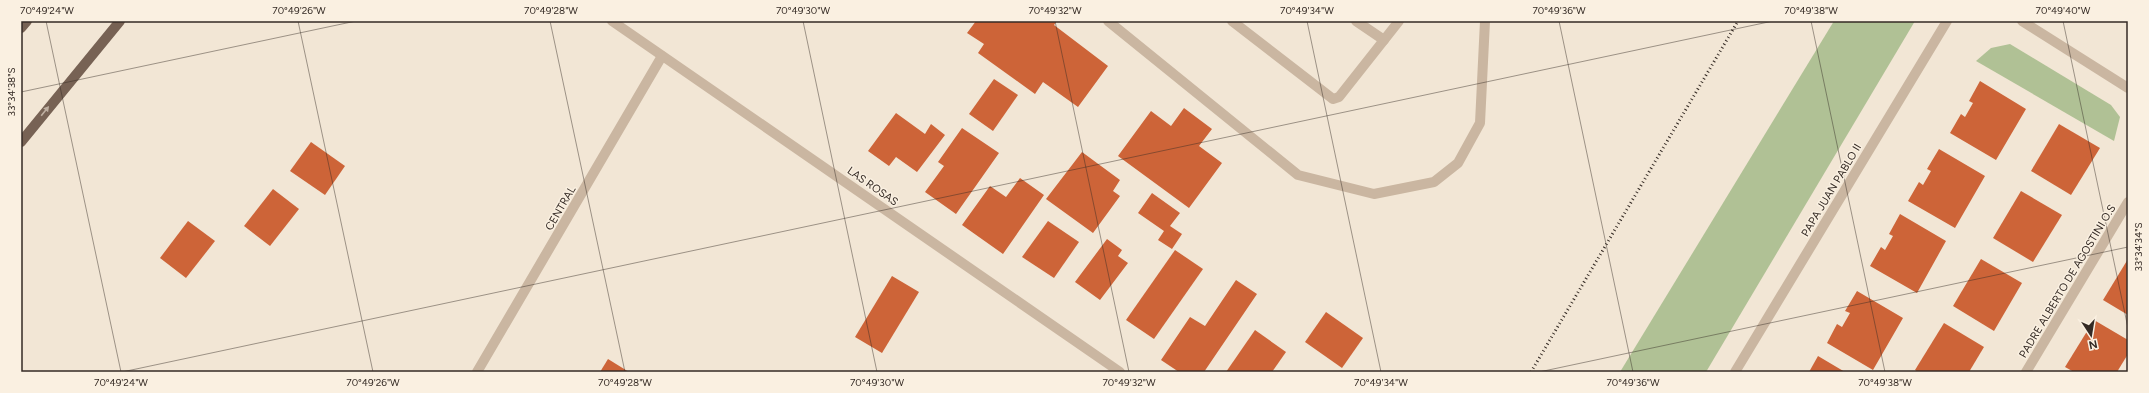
<svg xmlns="http://www.w3.org/2000/svg" width="2149" height="393" font-family="Figtree,sans-serif">
<style>
.green{fill:#b0c195}
.building{fill:#cd6438}
.lines{fill:none;stroke-linecap:round;stroke-linejoin:round}
.service{stroke:#cab6a1;stroke-width:10}
.minor{stroke:#cab6a1;stroke-width:10}
.primary{stroke:#776254;stroke-width:10}
.rail{stroke:#342a24;stroke-width:3;stroke-dasharray:1 3;stroke-linecap:butt}
.oneway{fill:#bfb0a2}
.ticks{fill:none;stroke:#342a24;stroke-width:1;stroke-opacity:0.45}
.labels{text-anchor:middle;stroke-width:3;stroke-linejoin:round;paint-order:stroke}
.street-label{font-size:11px;fill:#342a24;stroke:#faf0e1}
.neatline{fill:none;stroke:#342a24;stroke-width:1.5}
.ticks-label{font-size:10px;text-anchor:middle;fill:#342a24}
</style>
<rect width="100%" height="100%" fill="#f2e6d5"/>
<!-- green -->
<g class="green">
<polygon points="1834,21 1915,21 1706,372 1620,372"/>
<polygon points="2010,44 2111,105 2120,117 2114,141 1976,61 1991,48"/>
</g>
<!-- building -->
<g class="building">
<polygon points="976,21 1057,21 1054,25 1108,66 1078,107 1043,82 1035,94 978,53 984,44 967,33"/>
<polygon points="994,79 1018,95 993,131 969,114"/>
<polygon points="1980,81 2026,109 1996,160 1950,133 1961,114 1965,117 1973,103 1969,101"/>
<polygon points="1184,108 1212,129 1199,146 1222,163 1189,208 1118,156 1151,111 1171,126"/>
<polygon points="896,113 925,134 931,124 945,135 917,172 896,157 889,166 868,151"/>
<polygon points="2059,124 2100,148 2071,195 2031,171"/>
<polygon points="962,128 999,153 956,214 925,192 944,166 938,162"/>
<polygon points="311,142 345,166 325,195 290,171"/>
<polygon points="1939,149 1985,176 1955,228 1908,201 1919,182 1923,185 1931,171 1927,169"/>
<polygon points="1082,152 1120,180 1113,191 1120,196 1093,233 1046,199"/>
<polygon points="1020,178 1044,195 1003,254 962,225 990,186 1006,197"/>
<polygon points="273,189 299,209 270,246 244,226"/>
<polygon points="2021,191 2062,215 2033,262 1993,238"/>
<polygon points="1152,193 1180,213 1170,226 1182,234 1172,249 1158,240 1164,231 1138,213"/>
<polygon points="1900,214 1946,241 1917,293 1870,266 1881,247 1885,250 1893,236 1889,234"/>
<polygon points="188,221 215,241 186,278 160,258"/>
<polygon points="1048,221 1079,242 1054,278 1022,257"/>
<polygon points="1107,239 1122,250 1118,256 1128,263 1100,300 1075,282"/>
<polygon points="1175,250 1203,269 1154,339 1126,320"/>
<polygon points="1981,259 2022,283 1994,331 1953,306"/>
<polygon points="2128,259 2128,315 2103,300"/>
<polygon points="892,276 919,292 882,353 855,337"/>
<polygon points="1236,280 1257,294 1204,372 1179,372 1161,360 1190,317 1205,326"/>
<polygon points="1857,291 1903,318 1873,370 1827,343 1837,324 1842,327 1850,313 1845,311"/>
<polygon points="1326,312 1363,338 1342,368 1305,342"/>
<polygon points="2094,320 2128,340 2128,354 2117,372 2074,372 2065,367"/>
<polygon points="1944,323 1984,347 1969,372 1918,372 1915,370"/>
<polygon points="1255,330 1286,352 1272,372 1226,372"/>
<polygon points="1818,356 1845,372 1809,372"/>
<polygon points="608,359 629,372 600,372"/>
</g>
<g class="lines">
<!-- service -->
<g class="service">
<polyline points="1108,21 1298,175 1374,194 1434,182 1458,163 1480,123 1485,21"/>
<polyline points="1232,21 1333,99 1339,97 1399,21"/>
<polyline points="1356,21 1384,40"/>
</g>
<!-- minor -->
<g class="minor">
<polyline points="612,21 1120,372"/>
<polyline points="2022,21 2128,88"/>
<polyline points="477,372 662,56"/>
<polyline points="1735,372 1947,21"/>
<polyline points="2026,372 2128,202"/>
</g>
<!-- primary -->
<g class="primary">
<polyline points="21,28 27,21"/>
<polyline points="21,142 120,21"/>
</g>
<!-- rail -->
<polyline class="rail" points="1531,372 1738,21"/>
</g>
<!-- one-way arrows -->
<defs><path id="oneway-solid" d="M-6-.8H1V-3.2L6.5 0L1 3.2V.8H-6Z"/></defs>
<use class="oneway" href="#oneway-solid" transform="translate(45 111) rotate(-51)"/>
<!-- ticks -->
<path class="ticks" d="M46 21 121 372M298 21 373 372M550 21 625 372M803 21 877 372M1055 21 1129 372M1307 21 1381 372M1559 21 1633 372M1811 21 1885 372M2063 21 2128 328M21 92 356 21M122 372 1773 21M1539 372 2128 247"/>
<g class="labels">
<!-- street labels -->
<g class="street-label">
<text transform="translate(873 186) rotate(35)" y="4">LAS ROSAS</text>
<text transform="translate(1831 190) rotate(-59)" y="4">PAPA JUAN PABLO II</text>
<text transform="translate(560 208) rotate(-60)" y="4">CENTRAL</text>
<text transform="translate(2067 281) rotate(-59)" y="4">PADRE ALBERTO DE AGOSTINI O.S</text>
</g>
</g>
<!-- border -->
<rect width="2149" height="393" fill="none" stroke="#faf0e1" stroke-width="44"/>
<!-- north arrow -->
<g transform="translate(2091 335) rotate(168)" stroke="#faf0e1" stroke-width="3" paint-order="stroke">
<path d="M0-3L7 15L0 10L-7 15Z" fill="#342a24"/>
<text y="-6" font-size="11" font-weight="bold" text-anchor="middle" fill="#342a24">N</text>
</g>
<rect x="22" y="22" width="2105" height="349" class="neatline"/>
<g class="ticks-label">
<text x="47" y="14">70°49'24"W</text>
<text x="299" y="14">70°49'26"W</text>
<text x="551" y="14">70°49'28"W</text>
<text x="803" y="14">70°49'30"W</text>
<text x="1055" y="14">70°49'32"W</text>
<text x="1307" y="14">70°49'34"W</text>
<text x="1559" y="14">70°49'36"W</text>
<text x="1811" y="14">70°49'38"W</text>
<text x="2063" y="14">70°49'40"W</text>
<text transform="translate(11 92) rotate(-90)" y="4">33°34'38"S</text>
<text transform="translate(2138 247) rotate(-90)" y="4">33°34'34"S</text>
<text x="121" y="386">70°49'24"W</text>
<text x="373" y="386">70°49'26"W</text>
<text x="625" y="386">70°49'28"W</text>
<text x="877" y="386">70°49'30"W</text>
<text x="1129" y="386">70°49'32"W</text>
<text x="1381" y="386">70°49'34"W</text>
<text x="1633" y="386">70°49'36"W</text>
<text x="1885" y="386">70°49'38"W</text>
</g>
</svg>
